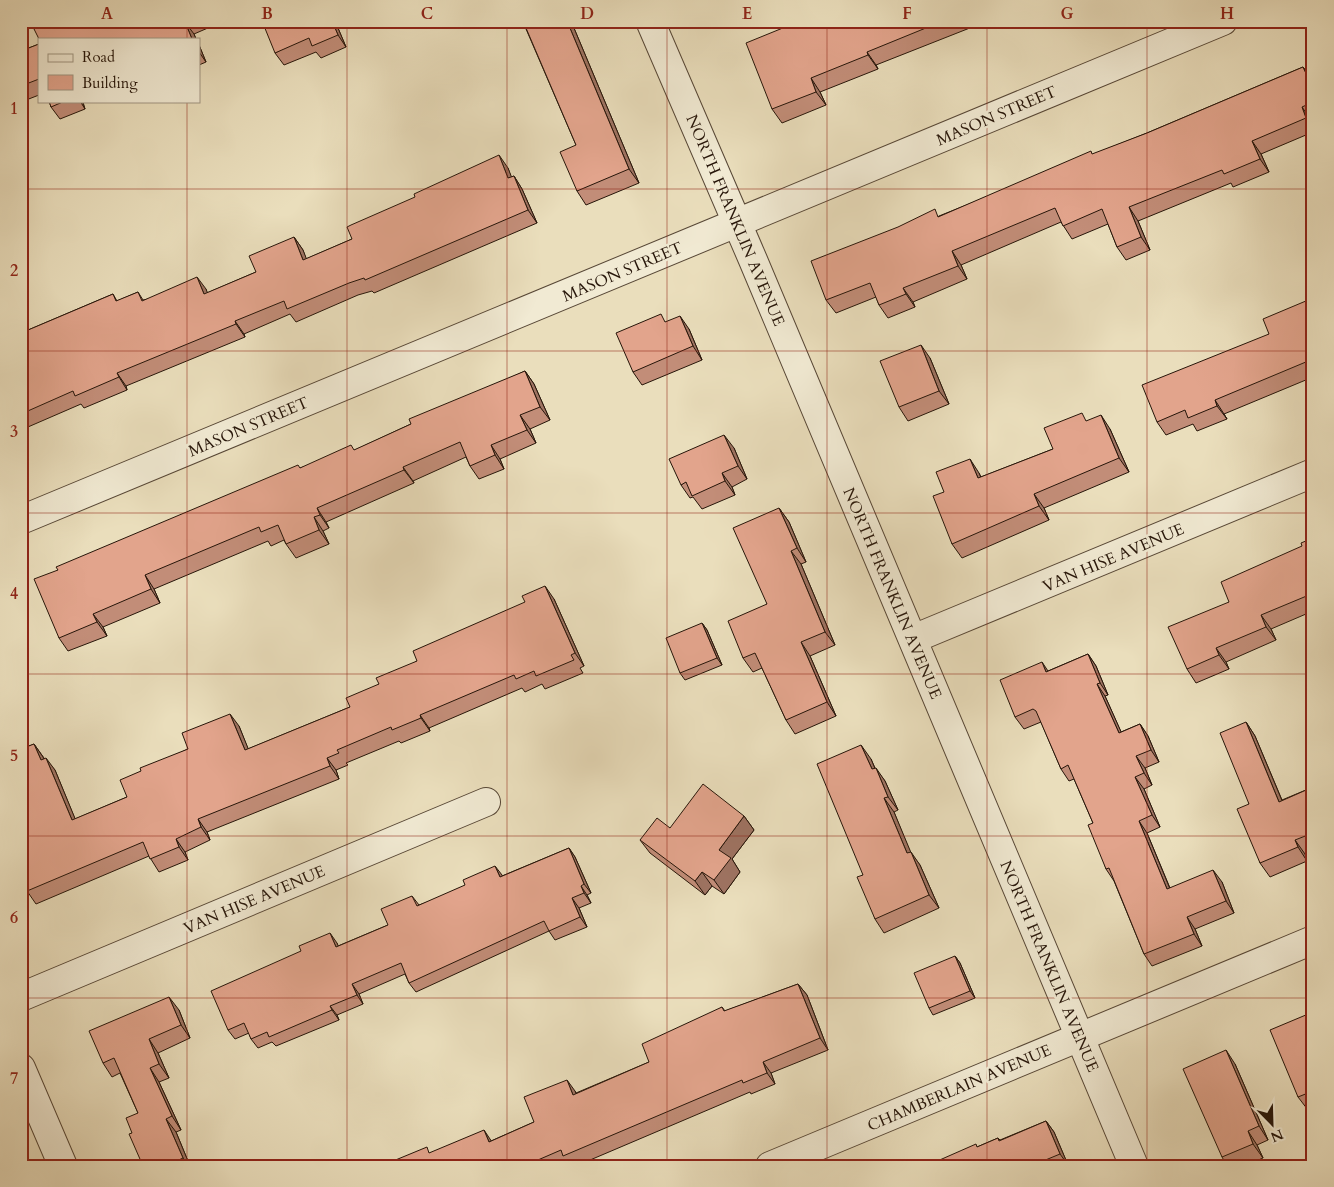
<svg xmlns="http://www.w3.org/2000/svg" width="1334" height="1187" font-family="Cardo,serif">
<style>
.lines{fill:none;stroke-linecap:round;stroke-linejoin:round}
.minor-casing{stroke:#574736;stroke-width:30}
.tertiary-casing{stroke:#574736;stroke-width:30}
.minor{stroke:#f1ead3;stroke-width:28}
.tertiary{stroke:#f1ead3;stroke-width:28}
.wall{fill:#c28d78;stroke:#261509}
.shaded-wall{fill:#9e7362;stroke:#261509}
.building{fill:#e2a48c;stroke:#261509}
.grid{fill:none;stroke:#8f2418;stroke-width:1;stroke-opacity:0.55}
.labels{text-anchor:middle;stroke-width:5;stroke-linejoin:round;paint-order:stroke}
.street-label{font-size:16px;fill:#261509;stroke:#f1ead3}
.neatline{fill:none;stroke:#8f2418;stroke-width:2}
.grid-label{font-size:16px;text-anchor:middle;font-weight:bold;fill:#8f2418}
</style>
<rect width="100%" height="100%" fill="#eadebc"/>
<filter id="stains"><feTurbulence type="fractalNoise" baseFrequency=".004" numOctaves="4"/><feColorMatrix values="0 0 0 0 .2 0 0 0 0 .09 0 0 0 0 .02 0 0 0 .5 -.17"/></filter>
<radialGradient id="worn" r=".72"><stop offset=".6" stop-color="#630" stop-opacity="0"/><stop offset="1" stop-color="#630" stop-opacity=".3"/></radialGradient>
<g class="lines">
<!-- minor casing -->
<g class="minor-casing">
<g id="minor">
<polyline points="21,520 1223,21"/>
<polyline points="913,639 1313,473"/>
<polyline points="21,997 486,802"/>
<polyline points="21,1068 63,1166"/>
<polyline points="770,1166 1313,940"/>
</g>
</g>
<!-- tertiary casing -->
<g class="tertiary-casing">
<polyline id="tertiary" points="650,21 753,260 1134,1166"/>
</g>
<!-- minor -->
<use href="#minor" class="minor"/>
<!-- tertiary -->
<use href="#tertiary" class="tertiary"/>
</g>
<!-- wall -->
<g class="wall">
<polygon points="54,21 224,21 194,34 196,39 39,39"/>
<polygon points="335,21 346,47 321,58 316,52 284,65 275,53"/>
<polygon points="508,21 571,21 639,183 586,205 577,191 576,145 523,22 512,27"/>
<polygon points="800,21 985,21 985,22 876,65 878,69 820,92 826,105 782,123 772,109"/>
<polygon points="39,44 39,95 21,102 21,51"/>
<polygon points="199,45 206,62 199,65"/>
<polygon points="1303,67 1313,81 1313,119 1311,120 1313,124 1313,132 1261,154 1269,172 1233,187 1231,183 1138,221 1150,250 1126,260 1117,247 1108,224 1072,239 1061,222 961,265 967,279 913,302 915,307 888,318 879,305 876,297 836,313 826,300 939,216 1147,133"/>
<polygon points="49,101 85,101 83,102 85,109 60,119 51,107"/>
<polygon points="508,168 511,177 514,176 522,189 537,223 374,293 372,291 358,295 296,322 290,314 244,334 245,337 126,386 127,390 84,408 81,404 21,430 21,333 113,294 117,301 138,292 143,300 206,289 207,293 256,272 294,237 303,250 306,259 352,239"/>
<polygon points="1313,298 1313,377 1224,414 1227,419 1197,431 1193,424 1166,435 1157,422 1269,334"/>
<polygon points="667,322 689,329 702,360 642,385 633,372"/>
<polygon points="930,358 949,404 908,421 899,407"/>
<polygon points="525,371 534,384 550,420 530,429 536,443 500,459 504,469 479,479 470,466 466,457 413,481 414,483 326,522 329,528 323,531 329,544 296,558 286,544 284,540 271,546 268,541 154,589 160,603 103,627 107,636 68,651 59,638 58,570 300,468 355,450"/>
<polygon points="1088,421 1110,429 1129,472 1044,508 1049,520 962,558 952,544 944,492 979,473 981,477 1053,449"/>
<polygon points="734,448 747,479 732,487 735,495 702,509 693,497 690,498 681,485"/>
<polygon points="779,508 789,522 806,562 801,564 835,645 810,656 836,716 795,734 786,720 762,668 753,672 743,658 767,604"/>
<polygon points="1313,538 1313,611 1271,629 1276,640 1226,662 1229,669 1196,683 1187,669 1229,602"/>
<polygon points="554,599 584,666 580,668 583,673 545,689 542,684 525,692 522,688 429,728 430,731 401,743 399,741 346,763 348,765 336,770 339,779 207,832 210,840 185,852 188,860 159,872 149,856 36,904 27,891 24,748 34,744 44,758 55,770 75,819 127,797 141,771 188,749 239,726 248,749 350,707 379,684 417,661"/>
<polygon points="702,623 707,630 722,665 685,680 680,673"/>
<polygon points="1088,654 1096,666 1108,695 1105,696 1121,732 1140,724 1148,736 1159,762 1145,768 1152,785 1144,789 1160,827 1147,833 1170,888 1222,882 1234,913 1195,929 1202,946 1152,966 1144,954 1114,881 1106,869 1093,823 1074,779 1069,781 1061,769 1041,722 1024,729 1015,717 1048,671"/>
<polygon points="1246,722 1255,736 1282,800 1313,787 1313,851 1305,854 1307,861 1270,877 1260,863 1249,804"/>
<polygon points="871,759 875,768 885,781 898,810 894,812 910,852 920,865 939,908 884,933 875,919 863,875"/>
<polygon points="744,816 754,830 732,859 740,872 724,894 712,886 705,895 650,853 640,840 670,828"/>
<polygon points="569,848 575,857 591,893 587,895 591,903 579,908 587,927 555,940 549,931 416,992 409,983 405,974 359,994 363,1004 337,1015 339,1020 276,1046 272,1042 258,1048 251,1039 249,1033 235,1039 228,1030 301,951 337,943 338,946 388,925 412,896 419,905 502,876"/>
<polygon points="955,956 960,963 975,998 933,1015 929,1008"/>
<polygon points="798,984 807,995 828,1050 771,1073 775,1084 751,1094 750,1092 576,1166 570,1166 567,1162 559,1166 381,1166 431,1153 491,1141 534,1122 575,1091 576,1093 649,1062 722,1007 725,1011"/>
<polygon points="179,1010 190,1038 158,1053 169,1078 159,1082 181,1130 176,1132 190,1166 143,1166 132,1133 138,1113 120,1073 112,1077 103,1063"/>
<polygon points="1313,1012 1313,1108 1308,1110 1298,1097"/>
<polygon points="1235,1064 1268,1140 1257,1145 1263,1158 1244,1166 1227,1166 1222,1157"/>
<polygon points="1046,1121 1054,1132 1068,1165 926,1166 977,1147 998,1138 1000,1140"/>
</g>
<!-- shaded-wall -->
<g class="shaded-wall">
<polygon points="332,21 335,21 346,47 338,35"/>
<polygon points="567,21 571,21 639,183 629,169"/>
<polygon points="185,22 194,34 196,39 192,39"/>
<polygon points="199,45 206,62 199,52"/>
<polygon points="867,52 876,65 878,69 868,55"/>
<polygon points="1303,67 1312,80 1313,89"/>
<polygon points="811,78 820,92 826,105 816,92"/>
<polygon points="80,101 82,101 85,109"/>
<polygon points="1302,107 1311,120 1313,124 1313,127 1306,118"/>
<polygon points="1252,141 1261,154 1269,172 1260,159"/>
<polygon points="499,155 508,168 517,191 508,178"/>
<polygon points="514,176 522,189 537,223 528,210"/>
<polygon points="1129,207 1138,221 1150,250 1141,237"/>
<polygon points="294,237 303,250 312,273 303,260"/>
<polygon points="952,251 961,265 967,279 958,266"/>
<polygon points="197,277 206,289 213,307 204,294"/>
<polygon points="903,288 913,302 915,307 906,294"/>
<polygon points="680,316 689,329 702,360 693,346"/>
<polygon points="235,321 244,334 245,337 236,324"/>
<polygon points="921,345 930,358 949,404 939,391"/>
<polygon points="525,371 534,384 550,420 540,407"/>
<polygon points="117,373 126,386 127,390 119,377"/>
<polygon points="1215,400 1224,414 1227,419 1217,406"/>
<polygon points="520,415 530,429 536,443 527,430"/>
<polygon points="1101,415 1110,429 1129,472 1119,458"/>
<polygon points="724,435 734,448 747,479 738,466"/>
<polygon points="491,445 500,459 504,469 495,455"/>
<polygon points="970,459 979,473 987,492 978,478"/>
<polygon points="403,467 413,481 414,483 404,470"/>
<polygon points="722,473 732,487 735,495 725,481"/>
<polygon points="1034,494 1044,508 1049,520 1039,506"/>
<polygon points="317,508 326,522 329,528 320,515"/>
<polygon points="779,508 789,522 806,562 797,548"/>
<polygon points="314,517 323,531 329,544 319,530"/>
<polygon points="791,551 801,564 835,645 825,632"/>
<polygon points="145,575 154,589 160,603 151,589"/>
<polygon points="545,586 554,599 584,666 575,653"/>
<polygon points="93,614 103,627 107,636 97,622"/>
<polygon points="1261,615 1271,629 1276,640 1266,627"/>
<polygon points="702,623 707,630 722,665 717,658"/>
<polygon points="801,642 810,656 836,716 827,702"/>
<polygon points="1216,648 1226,662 1229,669 1219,655"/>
<polygon points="1088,654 1096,666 1108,695 1100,683"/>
<polygon points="1042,662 1050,674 1046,672"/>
<polygon points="1097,684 1105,696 1127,745 1119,733"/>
<polygon points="230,714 239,726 254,763 245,750"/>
<polygon points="420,715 429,728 430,731 421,718"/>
<polygon points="1246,722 1255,736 1288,815 1279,802"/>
<polygon points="1140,724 1148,736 1159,762 1151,750"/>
<polygon points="21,741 30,762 21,750"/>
<polygon points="34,744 43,757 50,773 41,760"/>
<polygon points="861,745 871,759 881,783 872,769"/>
<polygon points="1136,756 1145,768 1152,785 1144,773"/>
<polygon points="46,758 55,770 81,833 72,820"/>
<polygon points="327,758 336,770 339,779 330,766"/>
<polygon points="876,768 885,781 898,810 888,797"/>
<polygon points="1135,777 1144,789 1160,827 1152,815"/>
<polygon points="884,798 894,812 917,867 907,853"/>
<polygon points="744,816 754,830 732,859 740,872 724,894 714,880 719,850"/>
<polygon points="198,819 207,832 210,840 201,827"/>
<polygon points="1139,821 1147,833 1175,901 1167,889"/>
<polygon points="176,839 185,852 188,860 179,847"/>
<polygon points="1295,840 1305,854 1307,861 1298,847"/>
<polygon points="569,848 575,857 591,893 584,884"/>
<polygon points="911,852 920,865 939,908 929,895"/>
<polygon points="495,866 502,875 507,886 500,877"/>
<polygon points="1213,870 1222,882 1234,913 1226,901"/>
<polygon points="702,872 712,886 705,895 695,881"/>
<polygon points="581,886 587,895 591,903 584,893"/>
<polygon points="572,898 579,908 587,927 580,917"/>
<polygon points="1187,917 1195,929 1202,946 1194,934"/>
<polygon points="330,933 337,943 343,957 336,947"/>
<polygon points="955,956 960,963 975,998 970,991"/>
<polygon points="352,984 359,994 363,1004 357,995"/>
<polygon points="798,984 807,995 828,1050 820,1038"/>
<polygon points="169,997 179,1010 190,1038 181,1025"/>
<polygon points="330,1006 337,1015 339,1020 332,1010"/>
<polygon points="149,1039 158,1053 169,1078 159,1064"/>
<polygon points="1226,1050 1235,1064 1268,1140 1259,1126"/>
<polygon points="763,1062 771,1073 775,1084 767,1073"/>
<polygon points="150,1068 159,1082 181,1130 172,1116"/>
<polygon points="567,1080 575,1091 581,1106 573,1095"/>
<polygon points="166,1119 176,1132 190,1166 189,1166 183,1158"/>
<polygon points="1046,1121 1054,1132 1068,1165 1060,1154"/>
<polygon points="484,1130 492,1142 489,1142"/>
<polygon points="1248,1131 1257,1145 1263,1158 1253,1144"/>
</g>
<!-- building -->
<g class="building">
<polygon points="54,21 186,21 185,22 192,39 39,39 34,29"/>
<polygon points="262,21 332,21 338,35 312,46 309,38 275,53"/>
<polygon points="523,21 567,21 629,169 577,191 560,152 576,145"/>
<polygon points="800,21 943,21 867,52 868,55 811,78 816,92 772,109 746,43"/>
<polygon points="39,44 39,79 21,86 21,51"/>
<polygon points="1303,67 1313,89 1313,102 1302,107 1306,118 1252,141 1260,159 1224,174 1222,170 1129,207 1141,237 1117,247 1102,209 1063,226 1055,208 952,251 958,266 903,288 906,294 879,305 870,283 826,300 811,261 898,227 935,209 938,217 1091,151 1092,154 1147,133"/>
<polygon points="49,101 65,101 51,107"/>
<polygon points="499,155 508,178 514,176 528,210 365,280 364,278 349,283 287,309 284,301 235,321 236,324 117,373 119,377 75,396 73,391 21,414 21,333 113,294 116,301 138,292 142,301 197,277 204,294 256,272 249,256 294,237 303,260 352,239 347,227 351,225 415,197 414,194"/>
<polygon points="1313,298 1313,359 1215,400 1217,406 1188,418 1185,410 1157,422 1142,385 1269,334 1263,319"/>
<polygon points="661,314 665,322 680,316 693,346 633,372 616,333"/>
<polygon points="921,345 939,391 899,407 880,361"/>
<polygon points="525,371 540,407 520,415 527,430 491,445 495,455 470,466 460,442 403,467 404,470 317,508 320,515 314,517 319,530 286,544 278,525 261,532 259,527 145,575 151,589 93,614 97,622 59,638 34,579 58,570 56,567 298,465 300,468 351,445 354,450 411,424 409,419"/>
<polygon points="1082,413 1086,421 1101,415 1119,458 1034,494 1039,506 952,544 933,496 944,492 936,472 970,459 978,478 1053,449 1044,428"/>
<polygon points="724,435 738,466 722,473 725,481 692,496 686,482 681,485 669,459"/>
<polygon points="779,508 797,548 791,551 825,632 801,642 827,702 786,720 755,653 743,658 728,621 767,604 733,528"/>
<polygon points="1313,538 1313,604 1309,595 1261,615 1266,627 1216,648 1219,655 1187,669 1168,627 1229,602 1221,582 1302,546 1301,543"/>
<polygon points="545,586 575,653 571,655 574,660 536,676 534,671 516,679 514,675 420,715 421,718 392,730 391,727 337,750 339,753 327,758 330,766 198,819 201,827 176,839 179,847 150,859 143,842 27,891 21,877 21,749 34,744 41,760 46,758 72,820 127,797 120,780 141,771 140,768 188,749 182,733 230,714 245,750 350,707 346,698 379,684 376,678 417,661 413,651 525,602 522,596"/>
<polygon points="702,623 717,658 680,673 666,638"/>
<polygon points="1088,654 1100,683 1097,684 1119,733 1140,724 1151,750 1136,756 1144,773 1135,777 1152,815 1139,821 1167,889 1213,870 1226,901 1187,917 1194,934 1144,954 1109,868 1106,869 1088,825 1093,823 1068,765 1061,769 1036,711 1033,709 1015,717 1000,680 1042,662 1046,672"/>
<polygon points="1246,722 1279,802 1313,787 1313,833 1295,840 1298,847 1260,863 1237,809 1249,804 1220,733"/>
<polygon points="861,745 872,769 876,768 888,797 884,798 907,853 911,852 929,895 875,919 857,877 863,875 817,764"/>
<polygon points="703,784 744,816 719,850 731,858 714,880 702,872 695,881 640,840 657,818 670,828"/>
<polygon points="569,848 584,884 581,886 584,893 572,898 580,917 549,931 544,921 409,983 401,963 352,984 357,995 330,1006 332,1010 269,1037 267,1032 251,1039 244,1023 228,1030 211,991 301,951 299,946 330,933 336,947 388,925 381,909 412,896 417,906 465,885 463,880 495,866 500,877"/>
<polygon points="955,956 970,991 929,1008 914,973"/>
<polygon points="798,984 820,1038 763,1062 767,1073 743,1083 742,1080 563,1156 561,1150 524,1166 381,1166 427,1147 429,1153 484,1130 489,1142 534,1122 524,1097 567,1080 573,1095 649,1062 642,1044 722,1007 724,1011"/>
<polygon points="169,997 181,1025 149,1039 159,1064 150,1068 172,1116 166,1119 183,1158 166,1166 143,1166 129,1134 132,1133 126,1118 138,1113 114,1058 103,1063 89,1031"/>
<polygon points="1313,1012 1313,1091 1298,1097 1270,1030"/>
<polygon points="1226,1050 1259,1126 1248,1131 1253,1144 1222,1157 1183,1069"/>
<polygon points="1046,1121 1060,1154 1031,1166 926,1166 976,1144 977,1147 998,1138 999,1141"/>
</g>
<!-- grid -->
<path class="grid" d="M187 21V39M347 21V1166M507 21V1166M667 21V1166M827 21V1166M987 21V1166M1147 21V1166M187 101V1166M21 189H1313M21 351H1313M21 513H1313M21 674H1313M21 836H1313M21 998H1313"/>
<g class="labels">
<!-- street labels -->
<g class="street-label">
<text transform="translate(996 115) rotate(-23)" y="6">MASON STREET</text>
<text transform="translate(736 220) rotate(67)" y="6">NORTH FRANKLIN AVENUE</text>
<text transform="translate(622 271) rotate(-23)" y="6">MASON STREET</text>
<text transform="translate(248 426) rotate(-23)" y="6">MASON STREET</text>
<text transform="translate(1113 557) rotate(-23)" y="6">VAN HISE AVENUE</text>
<text transform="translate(893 593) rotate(67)" y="6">NORTH FRANKLIN AVENUE</text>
<text transform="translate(254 899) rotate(-23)" y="6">VAN HISE AVENUE</text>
<text transform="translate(1050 966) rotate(67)" y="6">NORTH FRANKLIN AVENUE</text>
<text transform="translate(959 1087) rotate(-23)" y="6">CHAMBERLAIN AVENUE</text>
</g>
</g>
<!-- margin -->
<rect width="1334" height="1187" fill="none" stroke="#eadebc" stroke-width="55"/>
<!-- legend -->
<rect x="38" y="38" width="162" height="65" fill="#f1ead3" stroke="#a09582"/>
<rect x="48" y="54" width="25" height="8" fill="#f1ead3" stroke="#a09582"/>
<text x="82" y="62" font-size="15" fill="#261509">Road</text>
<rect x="48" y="75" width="25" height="15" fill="#e2a48c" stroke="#a09582"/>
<text x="82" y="88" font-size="15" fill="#261509">Building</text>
<!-- north arrow -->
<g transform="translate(1272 1124) rotate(157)" stroke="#f1ead3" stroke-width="4" paint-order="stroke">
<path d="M0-4L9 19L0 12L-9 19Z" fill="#261509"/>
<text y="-8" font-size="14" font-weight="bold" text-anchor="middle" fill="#261509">N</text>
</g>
<rect x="28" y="28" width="1278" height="1132" class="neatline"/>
<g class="grid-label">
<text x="107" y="19">A</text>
<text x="267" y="19">B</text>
<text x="427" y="19">C</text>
<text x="587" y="19">D</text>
<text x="747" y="19">E</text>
<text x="907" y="19">F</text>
<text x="1067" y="19">G</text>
<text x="1227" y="19">H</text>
<text x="14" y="114">1</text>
<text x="14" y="276">2</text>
<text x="14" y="437">3</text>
<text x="14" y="599">4</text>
<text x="14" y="761">5</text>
<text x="14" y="923">6</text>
<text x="14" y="1084">7</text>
</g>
<rect width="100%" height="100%" filter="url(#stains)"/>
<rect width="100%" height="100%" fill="url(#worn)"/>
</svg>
